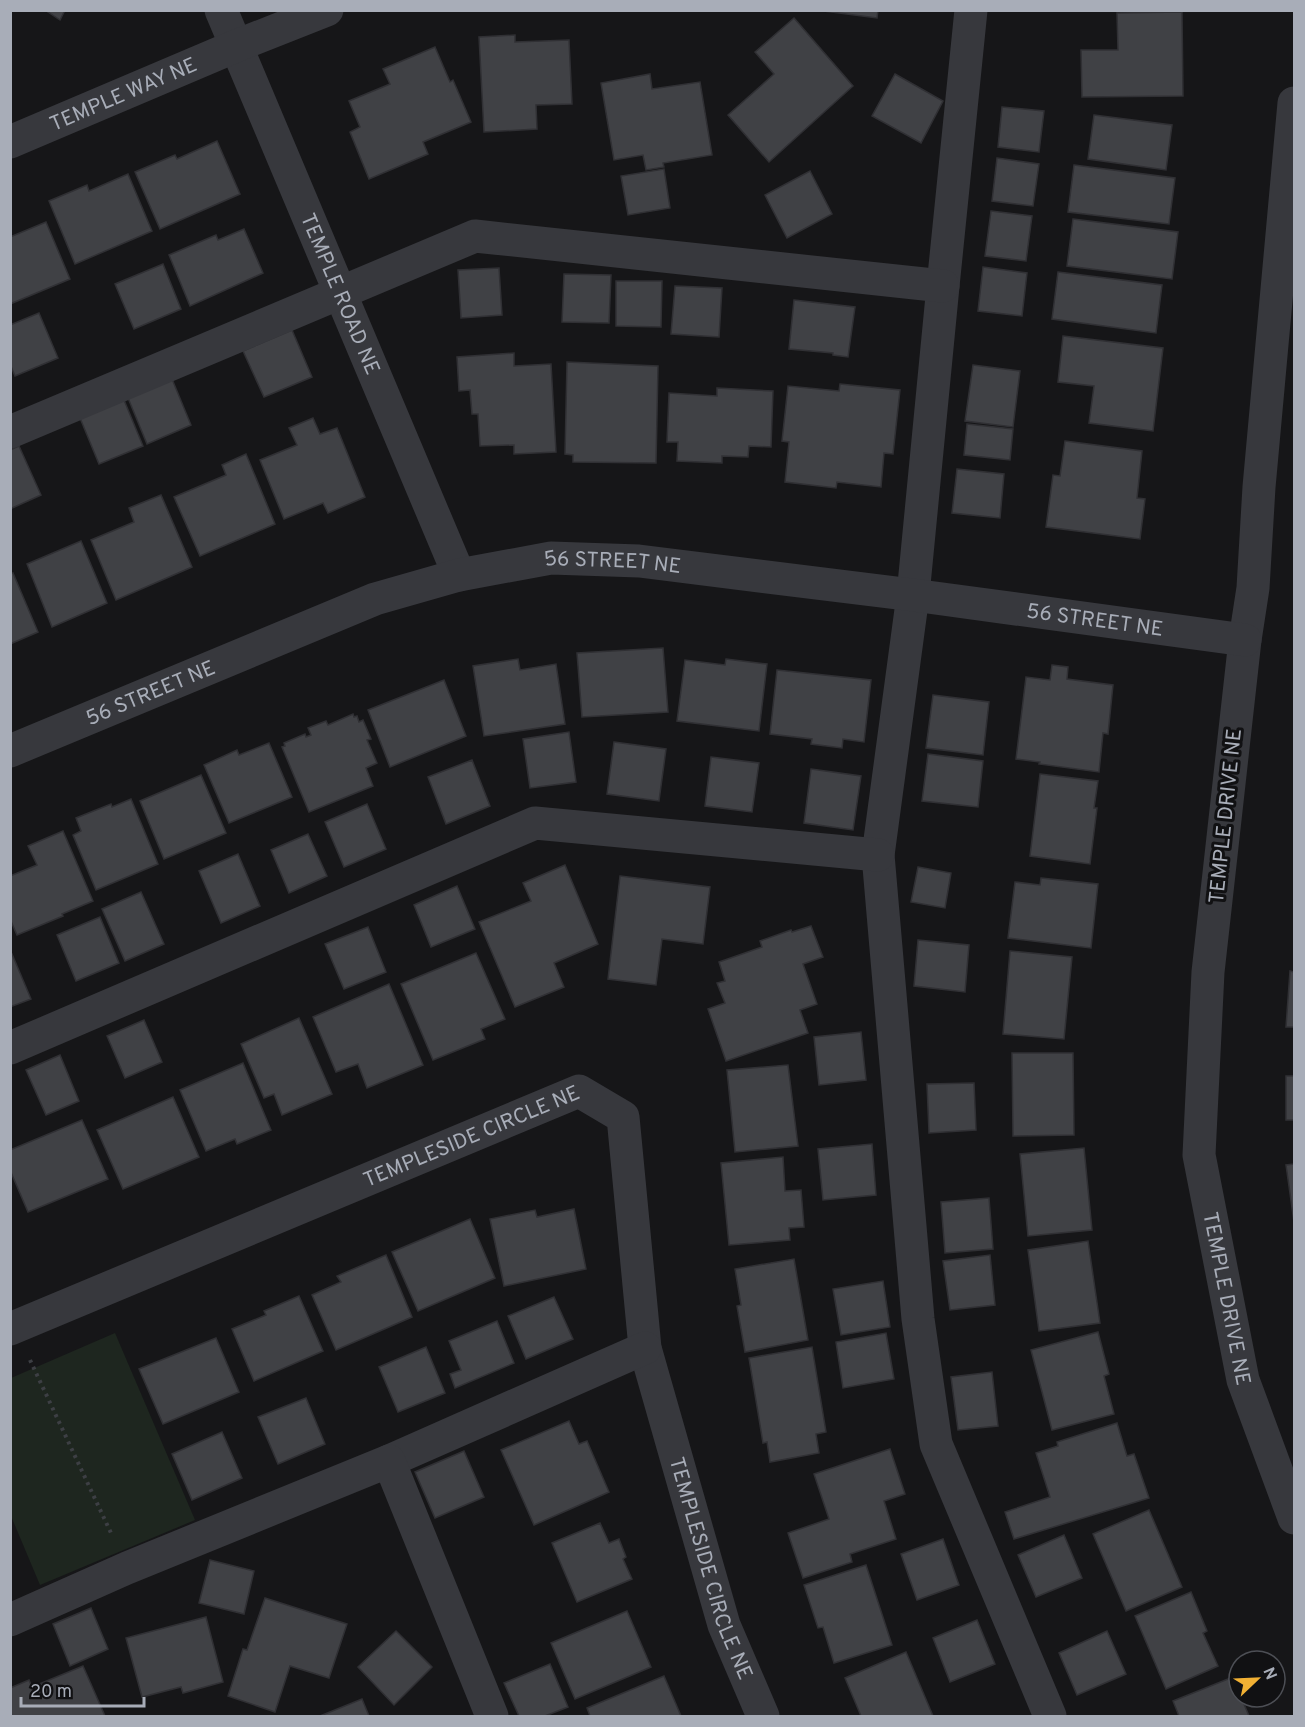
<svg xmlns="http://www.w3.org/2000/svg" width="1305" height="1727" font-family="Overpass,sans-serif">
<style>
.green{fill:#1e261f}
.building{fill:#404145;stroke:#303034;stroke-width:1.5}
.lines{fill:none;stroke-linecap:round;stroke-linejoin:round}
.path{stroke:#3d3f44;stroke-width:4;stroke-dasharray:3 4.5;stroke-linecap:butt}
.minor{stroke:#37383d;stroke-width:33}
.labels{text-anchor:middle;stroke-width:6;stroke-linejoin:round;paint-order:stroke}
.street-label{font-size:21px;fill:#a8adb8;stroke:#111113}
</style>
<rect width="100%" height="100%" fill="#161618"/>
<!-- green -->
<polygon class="green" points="115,1333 195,1520 40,1585 11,1516 11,1378"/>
<!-- building -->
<g class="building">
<polygon points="45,10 65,10 60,20"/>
<polygon points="816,10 878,10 877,18"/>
<polygon points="1182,12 1183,96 1082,97 1081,50 1118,50 1117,13"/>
<polygon points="794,18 853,86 769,162 728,115 774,74 755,52"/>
<polygon points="515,35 515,42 569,40 572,104 536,105 537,129 484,132 479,37"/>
<polygon points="435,47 450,82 453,80 471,122 423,142 428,154 369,179 350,132 360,127 349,101 390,84 383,69"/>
<polygon points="650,74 652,89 700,82 712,155 663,163 664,167 646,170 643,155 614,160 601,83"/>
<polygon points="895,74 943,101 921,143 872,116"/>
<polygon points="1002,107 1044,111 1039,152 998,147"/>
<polygon points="1094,115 1172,125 1166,170 1088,159"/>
<polygon points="217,141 240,194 160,229 135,172 175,155 177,159"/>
<polygon points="997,158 1039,164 1033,206 992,201"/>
<polygon points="1074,165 1175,178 1169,224 1068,212"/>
<polygon points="664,169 670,208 628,215 621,176"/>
<polygon points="810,171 832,214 787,238 765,195"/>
<polygon points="128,174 152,231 75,264 49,201 87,185 89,191"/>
<polygon points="991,211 1032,216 1026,261 985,256"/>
<polygon points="1073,219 1178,232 1172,279 1067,266"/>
<polygon points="46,222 70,279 10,304 10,237"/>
<polygon points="244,229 263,273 190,306 169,255 216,235 218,240"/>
<polygon points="163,264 181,309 134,329 115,284"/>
<polygon points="983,267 1027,273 1022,316 978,311"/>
<polygon points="499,268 502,315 461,318 458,270"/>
<polygon points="1058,272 1162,285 1156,333 1052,319"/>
<polygon points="564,274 611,275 609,323 562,322"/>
<polygon points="616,281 662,281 661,327 616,326"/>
<polygon points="675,286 722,288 719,337 671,334"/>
<polygon points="794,300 855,307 848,357 833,355 833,353 789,349"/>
<polygon points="39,313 58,358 15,376 10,364 10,325"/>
<polygon points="292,330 312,377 264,397 243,351"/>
<polygon points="1063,336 1163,348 1153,431 1089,423 1094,386 1058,382"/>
<polygon points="514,353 514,366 551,364 556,452 514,454 514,445 480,446 478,414 472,414 470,390 459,391 457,357"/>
<polygon points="567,362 658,366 656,463 573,462 573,455 565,454"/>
<polygon points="973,365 1020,371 1013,427 965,421"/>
<polygon points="172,379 191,425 147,444 128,398"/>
<polygon points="840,384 900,390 893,454 884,453 881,487 837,482 836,488 785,482 789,442 782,441 788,386 839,391"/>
<polygon points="717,388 773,391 771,447 749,446 748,457 722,456 722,463 677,461 678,442 667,442 669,393 717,396"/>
<polygon points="124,400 143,446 99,464 80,418"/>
<polygon points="313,418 320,434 337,428 365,497 328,513 323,503 284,519 260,460 297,445 289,428"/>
<polygon points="967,424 1013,429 1010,460 964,455"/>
<polygon points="1065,441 1142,451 1137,498 1145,499 1140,539 1046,527 1053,475 1060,476"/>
<polygon points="19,446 41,495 10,509 10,450"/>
<polygon points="246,454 275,524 200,556 174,497 226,475 222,465"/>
<polygon points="957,469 1004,474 1000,518 952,513"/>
<polygon points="161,495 192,567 116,600 91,540 134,522 129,508"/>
<polygon points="81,541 107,603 52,627 27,564"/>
<polygon points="13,573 38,632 10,644 10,574"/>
<polygon points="663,648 668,712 582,717 577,653"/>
<polygon points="518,659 520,670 556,664 565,724 484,736 473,666"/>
<polygon points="726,659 767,664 759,731 677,721 685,660 725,665"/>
<polygon points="1052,665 1068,667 1067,679 1113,685 1108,734 1103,733 1099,772 1039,764 1040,762 1016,759 1026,677 1050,680"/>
<polygon points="777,670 871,680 864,742 843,739 842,748 811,744 812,739 770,734"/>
<polygon points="444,680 466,736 390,767 368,710"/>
<polygon points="933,695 989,702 983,755 926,748"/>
<polygon points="353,714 354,717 357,716 359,722 363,720 371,739 367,740 377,763 366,768 373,786 309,812 282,747 285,746 284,743 305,734 306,737 311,735 308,728 326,721 328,725"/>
<polygon points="569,732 576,782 530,788 523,739"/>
<polygon points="614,742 666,749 659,801 607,794"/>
<polygon points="269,743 292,797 229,823 204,765 237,750 239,755"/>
<polygon points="928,754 983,761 978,807 922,801"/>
<polygon points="711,757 759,763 752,812 705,806"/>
<polygon points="472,760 490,806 446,824 428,777"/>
<polygon points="811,769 861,776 853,830 804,823"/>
<polygon points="1040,774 1098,781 1094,808 1097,808 1090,864 1030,856"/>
<polygon points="201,775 226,833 164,859 140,801"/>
<polygon points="131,799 158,864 96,890 73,835 81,831 76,818 111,804 112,807"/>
<polygon points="367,804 386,849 344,867 325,822"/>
<polygon points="63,831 93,901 62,914 63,916 17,935 10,919 10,876 37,865 28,846"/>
<polygon points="308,834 327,876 289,893 271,850"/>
<polygon points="238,854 260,906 221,923 199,871"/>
<polygon points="565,865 598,944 554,963 564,987 515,1007 479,922 531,901 523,883"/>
<polygon points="918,867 951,873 945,908 911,902"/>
<polygon points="620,876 710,887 703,944 662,939 656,985 608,979"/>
<polygon points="1041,878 1098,884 1091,948 1008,938 1015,882 1040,885"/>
<polygon points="457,886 475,929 431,947 414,905"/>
<polygon points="141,892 164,944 125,961 102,909"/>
<polygon points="100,917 119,963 76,981 57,935"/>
<polygon points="811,926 823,957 803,964 817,1004 800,1010 808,1033 726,1061 708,1009 725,1003 717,983 725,981 719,962 762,947 760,941 791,930 792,932"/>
<polygon points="368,927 386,972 344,989 325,944"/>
<polygon points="918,940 969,945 965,992 914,986"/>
<polygon points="1010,951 1072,957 1064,1039 1003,1034"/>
<polygon points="476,953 505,1019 481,1029 485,1039 433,1060 401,984"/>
<polygon points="12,954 31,999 10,1007 10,955"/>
<polygon points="1290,971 1294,972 1294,1027 1286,1027"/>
<polygon points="389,984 423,1065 367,1088 358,1064 336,1072 313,1017"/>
<polygon points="299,1018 332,1094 282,1115 274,1094 264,1098 241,1044"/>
<polygon points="144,1020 162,1062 125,1078 107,1036"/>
<polygon points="861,1032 866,1080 819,1085 814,1037"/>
<polygon points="1012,1053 1073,1053 1074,1135 1013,1136"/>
<polygon points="60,1055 79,1101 46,1115 26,1070"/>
<polygon points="243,1063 271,1130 237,1144 235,1139 206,1151 180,1090"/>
<polygon points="788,1065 798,1146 735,1152 727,1070"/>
<rect x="1286" y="1076" width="8" height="44"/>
<polygon points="974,1083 976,1130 929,1133 927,1084"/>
<polygon points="173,1097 199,1157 123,1189 97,1130"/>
<polygon points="82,1120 108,1179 28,1212 10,1170 10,1150"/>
<polygon points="872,1144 876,1195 823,1200 818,1149"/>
<polygon points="1084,1148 1092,1230 1028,1236 1020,1154"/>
<polygon points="783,1157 785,1191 801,1190 804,1227 789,1228 790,1240 729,1245 721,1163"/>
<polygon points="1294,1164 1294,1222 1286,1165"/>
<polygon points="989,1198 993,1249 945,1253 941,1202"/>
<polygon points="574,1209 586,1269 504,1286 490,1219 535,1210 537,1217"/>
<polygon points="470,1219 495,1278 418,1311 392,1252"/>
<polygon points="1088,1241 1100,1323 1039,1331 1028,1250"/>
<polygon points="386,1255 412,1317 336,1350 312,1295 341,1282 337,1276"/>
<polygon points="990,1255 995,1305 950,1310 943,1261"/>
<polygon points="794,1259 808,1340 745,1352 737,1306 741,1305 735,1269"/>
<polygon points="883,1281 890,1327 841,1335 833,1289"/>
<polygon points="299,1296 323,1351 254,1381 232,1329 266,1315 264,1311"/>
<polygon points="554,1297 573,1339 526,1359 508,1316"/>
<polygon points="497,1321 514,1363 455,1388 450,1374 461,1370 449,1341"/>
<polygon points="1098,1332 1109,1374 1104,1376 1114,1414 1052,1430 1031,1350"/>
<polygon points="886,1333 894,1379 843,1388 836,1342"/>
<polygon points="216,1338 239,1392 163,1424 139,1369"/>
<polygon points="426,1347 445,1393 398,1412 379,1367"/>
<polygon points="812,1347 826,1432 816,1434 819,1453 770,1462 767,1442 763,1443 749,1358"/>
<polygon points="992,1372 998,1426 958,1430 951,1377"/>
<polygon points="306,1398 325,1444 278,1464 258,1417"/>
<polygon points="569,1421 579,1444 587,1441 609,1492 534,1525 501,1450"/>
<polygon points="1117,1423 1127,1456 1134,1454 1149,1498 1014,1539 1005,1512 1050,1497 1036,1453 1058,1446 1057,1442"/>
<polygon points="222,1432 242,1478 192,1500 172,1454"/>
<polygon points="890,1449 905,1494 884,1501 896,1539 850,1554 852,1562 803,1578 788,1533 829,1519 814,1474"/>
<polygon points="464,1451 484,1497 435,1518 415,1472"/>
<polygon points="1149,1510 1182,1587 1126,1611 1093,1534"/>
<polygon points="600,1523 609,1543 619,1539 626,1557 623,1559 632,1579 577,1602 552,1543"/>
<polygon points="1064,1535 1082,1578 1036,1597 1018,1555"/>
<polygon points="943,1539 959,1585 917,1600 901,1554"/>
<polygon points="210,1560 254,1571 244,1614 199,1603"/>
<polygon points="866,1565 892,1645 834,1663 823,1627 818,1628 804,1585"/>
<polygon points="1191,1592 1207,1631 1203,1633 1218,1666 1166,1689 1135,1616"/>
<polygon points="265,1598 347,1624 329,1678 290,1666 275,1712 228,1696 243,1649 247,1650"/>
<polygon points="91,1608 108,1649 70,1666 53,1624"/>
<polygon points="627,1611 651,1667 575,1699 551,1643"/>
<polygon points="206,1617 223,1682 183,1693 181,1687 142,1697 126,1638"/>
<polygon points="977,1620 995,1664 950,1682 933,1638"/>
<polygon points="396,1631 432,1667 394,1705 358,1667"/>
<polygon points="1107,1631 1126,1674 1077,1695 1059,1653"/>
<polygon points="906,1652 933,1716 861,1716 845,1678"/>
<polygon points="550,1664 568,1707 545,1716 519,1716 504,1683"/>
<polygon points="83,1666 105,1716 11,1716 10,1688 29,1680 32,1687"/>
<polygon points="664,1676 681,1716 590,1716 587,1708"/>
<polygon points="1233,1677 1239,1692 1239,1697 1241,1697 1249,1716 1179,1716 1173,1701"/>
<polygon points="362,1699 369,1716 320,1716"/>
</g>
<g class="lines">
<!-- path -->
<polyline class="path" points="30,1360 111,1533"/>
<!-- minor -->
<g class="minor">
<path id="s1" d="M221 10 459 575"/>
<polyline points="971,10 943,286 913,595 878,855 918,1319 936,1444 1050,1716"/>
<path id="s2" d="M1294 103 1259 487 1253 588 1245 640 1208 972 1199 1155 1243 1380 1294 1518"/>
<path id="s3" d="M10 142 236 46 327 10"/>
<polyline points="10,432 475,236 943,286"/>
<path id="s4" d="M10 751 375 599 459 575 551 558 639 561 913 595 1245 640"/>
<polyline points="10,1048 535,823 878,855"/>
<path id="s5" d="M10 1329 579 1091 623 1117 645 1348 724 1625 763 1716"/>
<polyline points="389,1461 645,1348"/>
<polyline points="10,1620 127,1568 389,1461 492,1716"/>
</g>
</g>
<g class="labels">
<!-- street labels -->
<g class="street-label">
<text dy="7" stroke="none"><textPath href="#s3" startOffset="123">TEMPLE WAY NE</textPath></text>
<text dy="7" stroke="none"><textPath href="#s1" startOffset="308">TEMPLE ROAD NE</textPath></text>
<text dy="7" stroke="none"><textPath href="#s4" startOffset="638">56 STREET NE</textPath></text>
<text dy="7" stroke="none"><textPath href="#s4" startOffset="1124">56 STREET NE</textPath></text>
<text dy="7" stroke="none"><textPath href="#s4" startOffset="152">56 STREET NE</textPath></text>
<text transform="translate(1225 816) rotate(-84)" y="7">TEMPLE DRIVE NE</text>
<text dy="7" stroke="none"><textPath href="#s5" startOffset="500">TEMPLESIDE CIRCLE NE</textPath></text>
<text dy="7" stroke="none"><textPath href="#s2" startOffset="1203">TEMPLE DRIVE NE</textPath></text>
<text dy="7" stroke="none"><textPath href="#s5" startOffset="1130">TEMPLESIDE CIRCLE NE</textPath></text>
</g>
</g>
<!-- border -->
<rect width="1305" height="1727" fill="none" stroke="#a8adb8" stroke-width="24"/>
<!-- north arrow -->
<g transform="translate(1257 1679) rotate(67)"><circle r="28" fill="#111113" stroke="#4d4f55" stroke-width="1.5"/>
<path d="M0-4.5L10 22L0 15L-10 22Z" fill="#f2b134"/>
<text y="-9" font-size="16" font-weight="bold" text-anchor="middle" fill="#a8adb8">N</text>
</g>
<!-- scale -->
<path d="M21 1697v9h123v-9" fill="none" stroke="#a8adb8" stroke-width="3"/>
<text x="30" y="1697" font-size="18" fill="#a8adb8" stroke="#111113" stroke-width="4.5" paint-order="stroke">20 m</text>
</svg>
